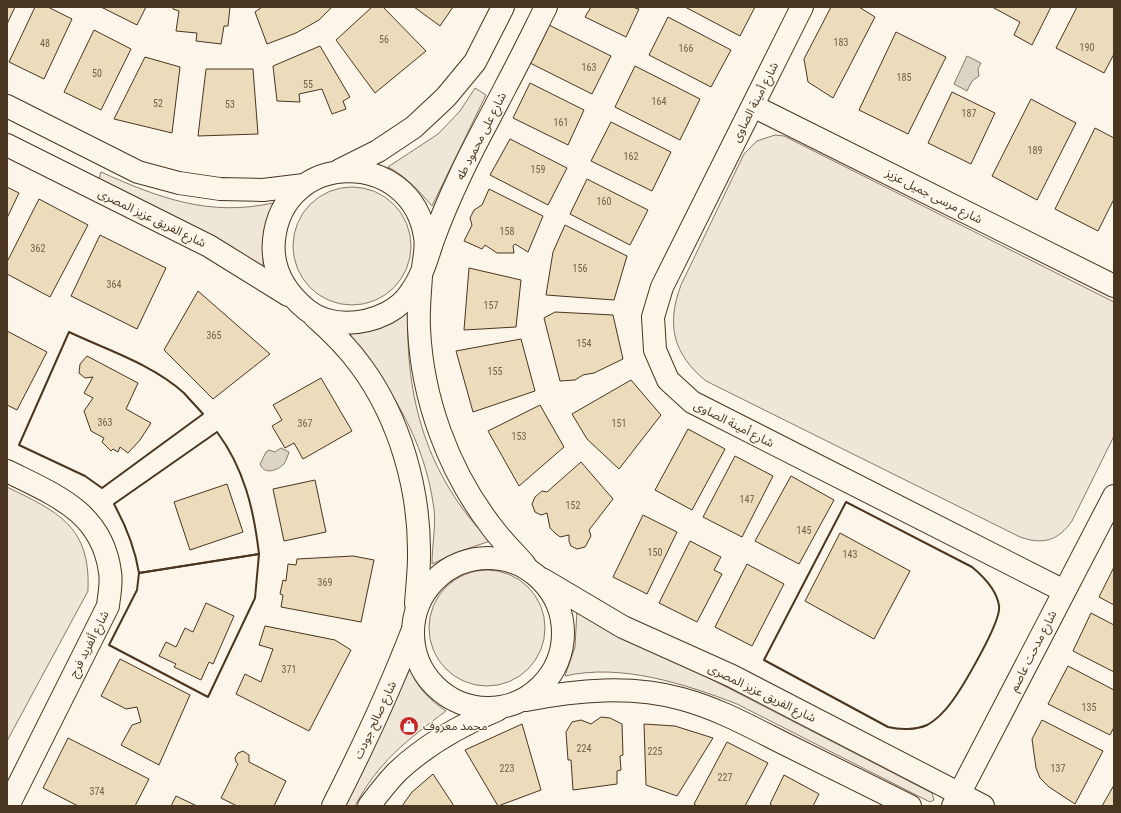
<svg xmlns="http://www.w3.org/2000/svg" width="1121" height="813" font-family="'Roboto Condensed','Noto Sans Arabic',sans-serif">
<style>
.green{fill:#ede6d9;stroke:#887966}
.water{fill:#dcd4c6;stroke:#887966}
.building{fill:#ecdcbc;stroke:#4a3520}
.lines{fill:none;stroke-linecap:round;stroke-linejoin:round}
.minor-casing{stroke:#4a3520;stroke-width:24}
.minor{stroke:#fbf6e9;stroke-width:22}
.wall{stroke:#4a3520;stroke-width:2}
.labels{text-anchor:middle;stroke-width:3;stroke-linejoin:round;paint-order:stroke}
.number-label{font-size:10px;fill:#725f47}
.street-label{font-size:12px;fill:#4a3520;stroke:#fbf6e9}
.poi-label{font-size:12px;fill:#4a3520;stroke:#fbf6e9;text-anchor:start}
</style>
<rect width="100%" height="100%" fill="#fbf6e9"/>
<!-- green -->
<g class="green">
<path d="M475 88 486 95 432 206C418 190 407 177 388 167L438 134 460 111Z"/>
<path d="M775 135 784 136 1114 302V436L1072 521C1058 541 1043 545 1020 537L706 381C673 354 666 325 681 285L744 154 757 141Z"/>
<path d="M101 172C159 198 209 217 273 203L264 234 263 267 98 182Z"/>
<circle cx="352" cy="246" r="59"/>
<path d="M408 310C405 399 427 476 490 541L458 552 432 564C432 546 436 526 434 509 424 436 391 390 349 333 380 331 384 328 408 310Z"/>
<path d="M7 487C58 512 91 526 88 591L7 741Z"/>
<circle cx="487" cy="628" r="58"/>
<path d="M577 610 932 793 934 800 930 802 737 704C685 684 621 663 565 676L575 647Z"/>
<path d="M410 669C417 688 430 700 446 711 407 740 378 762 355 806H341Z"/>
</g>
<!-- water -->
<g class="water">
<polygon points="967,56 981,63 978,69 979,76 972,81 967,91 954,84"/>
<path d="M281 448 289 452C288 455 286 461 284 464 277 471 264 475 260 464L266 452 269 450 275 452Z"/>
</g>
<!-- building -->
<g class="building">
<polygon points="7,7 15,7 7,24"/>
<polygon points="35,7 48,7 72,19 44,79 9,62"/>
<polygon points="101,7 146,7 137,25"/>
<polygon points="173,7 230,7 228,26 224,26 221,44 196,41 197,33 176,31 179,11 173,9"/>
<polygon points="262,7 332,7 319,20 296,33 267,44 255,12"/>
<polygon points="372,7 383,7 426,51 375,93 336,40"/>
<polygon points="414,7 453,7 440,26"/>
<polygon points="591,7 637,7 635,8 639,9 626,37 585,17"/>
<polygon points="685,7 755,7 740,36"/>
<polygon points="831,7 859,7 875,17 833,98 808,82 804,59"/>
<polygon points="992,7 1051,7 1032,45 1014,35 1020,22"/>
<polygon points="1077,7 1114,7 1114,54 1104,73 1056,48"/>
<polygon points="668,17 731,50 711,87 649,55"/>
<polygon points="549,25 611,56 592,94 530,63"/>
<polygon points="94,30 131,49 101,110 64,92"/>
<polygon points="896,32 946,57 908,134 859,110"/>
<polygon points="320,46 350,97 343,101 346,109 332,114 322,89 299,94 300,102 277,101 273,66"/>
<polygon points="145,57 180,67 172,133 114,119"/>
<polygon points="635,66 700,99 680,140 615,107"/>
<polygon points="206,69 253,69 258,134 198,136"/>
<polygon points="530,83 584,110 568,145 513,118"/>
<polygon points="952,92 995,113 971,164 928,143"/>
<polygon points="1031,99 1076,123 1037,200 992,176"/>
<polygon points="611,122 671,152 652,191 591,161"/>
<polygon points="1095,128 1114,138 1114,199 1098,231 1055,209"/>
<polygon points="510,139 567,168 548,205 490,175"/>
<polygon points="587,179 648,210 630,245 570,214"/>
<polygon points="7,187 19,193 7,218"/>
<polygon points="489,189 543,216 528,252 515,244 513,246 514,253 497,253 485,245 482,249 464,241 472,225 470,218 474,210 482,205"/>
<polygon points="39,199 88,225 50,297 7,274 7,262"/>
<polygon points="565,225 627,256 614,300 546,295 553,252"/>
<polygon points="100,235 166,268 137,329 71,296"/>
<polygon points="469,268 521,280 516,327 464,330"/>
<polygon points="198,291 270,354 213,399 164,350"/>
<polygon points="555,312 613,315 623,359 594,373 583,375 575,380 560,381 544,318"/>
<polygon points="7,331 47,352 17,410 7,405"/>
<polygon points="521,339 535,391 473,412 456,351"/>
<polygon points="87,356 138,383 126,409 151,423 140,440 128,453 120,447 118,452 113,449 111,451 102,442 104,438 91,431 84,411 93,398 84,393 93,377 85,378 79,373 80,364"/>
<polygon points="321,378 352,431 303,459 294,443 285,448 272,426 282,420 273,405"/>
<polygon points="631,380 661,415 619,469 587,439 572,414"/>
<polygon points="540,405 564,447 519,486 488,431"/>
<polygon points="688,429 725,449 692,510 655,490"/>
<polygon points="735,456 773,476 742,537 703,517"/>
<polygon points="581,462 613,499 589,530 591,536 585,547 577,549 571,546 569,541 569,535 560,537 555,533 550,528 547,513 541,515 535,512 532,504 535,497 542,491 547,492"/>
<polygon points="791,476 834,500 799,564 755,541"/>
<polygon points="315,480 326,532 284,541 273,489"/>
<polygon points="227,484 243,532 190,550 174,502"/>
<polygon points="643,515 677,532 647,594 613,577"/>
<polygon points="840,533 910,571 874,639 805,601"/>
<polygon points="690,541 721,557 714,570 722,574 697,622 659,603"/>
<polygon points="353,556 374,560 361,622 281,607 283,595 280,594 283,580 286,581 288,564 296,565 297,559"/>
<polygon points="747,564 784,584 752,646 715,627"/>
<polygon points="1114,567 1114,605 1099,597"/>
<polygon points="206,603 234,616 213,664 209,662 201,680 174,667 176,664 159,656 166,642 176,647 185,628 193,632"/>
<polygon points="1091,613 1114,625 1114,672 1073,651"/>
<polygon points="265,626 335,640 351,650 309,731 236,694 245,674 261,682 273,649 259,645"/>
<polygon points="120,659 190,695 159,765 121,745 132,725 141,722 137,707 126,709 101,696"/>
<polygon points="1068,666 1114,690 1114,727 1110,735 1048,704"/>
<polygon points="601,717 610,718 622,724 623,755 620,756 621,770 617,771 617,784 573,790 571,760 568,760 566,732 572,722 581,720 591,724"/>
<polygon points="1042,720 1103,751 1075,804 1049,787 1040,778 1036,768 1032,739"/>
<polygon points="522,724 541,790 498,806 465,750"/>
<polygon points="644,724 675,726 713,738 677,796 646,785"/>
<polygon points="68,738 149,779 135,806 78,806 43,788"/>
<polygon points="727,742 768,763 745,806 697,806 694,804"/>
<polygon points="243,751 249,755 249,762 286,781 274,806 237,806 221,798 238,764 236,762 235,758 238,753"/>
<polygon points="433,774 454,806 402,806 412,792"/>
<polygon points="784,775 819,794 813,806 773,806 770,804"/>
<polygon points="1114,785 1114,806 1102,806"/>
<polygon points="176,796 197,806 171,806"/>
</g>
<g class="lines">
<!-- minor casing -->
<g class="minor-casing">
<g id="minor">
<polyline points="802,7 662,287 653,317 655,350 668,380 692,402 1064,591"/>
<polyline points="7,106 138,172 179,183 220,189 263,190 304,185"/>
<polyline points="753,106 1114,286"/>
<polyline points="7,145 209,246 288,295"/>
<polyline points="340,170 378,151 414,127 446,97 475,62 503,7"/>
<path d="M423 268C424 258 427 247 425 237 412 149 283 149 274 240 271 269 285 292 307 310 330 328 363 325 387 313 396 308 405 301 410 293 422 277 427 258 433 240 441 218 450 197 460 176 474 145 491 116 506 86 520 60 533 33 546 7"/>
<path d="M421 276C420 293 418 311 419 328 422 398 448 470 491 526 501 540 514 552 525 565"/>
<path d="M315 317C332 332 348 348 361 366 400 419 420 490 419 556 419 572 417 588 416 604"/>
<path d="M7 471C55 495 102 512 110 572 112 583 109 595 108 606L8 806"/>
<circle cx="488" cy="633" r="75"/>
<polyline points="542,579 623,627 732,676 983,806"/>
<path d="M526 700C577 690 631 685 682 699 719 709 751 727 785 744 826 764 868 785 910 806"/>
<path d="M333 806C362 749 389 692 412 632"/>
<path d="M369 806C378 794 388 781 398 771 428 743 461 725 497 710"/>
<polyline points="953,806 1114,496"/>
</g>
</g>
<!-- minor -->
<use href="#minor" class="minor"/>
<!-- wall -->
<g class="wall">
<path d="M69 332C107 350 152 364 184 393 190 400 197 407 203 414L102 488 85 476 19 445Z"/>
<path d="M217 432C244 468 254 510 259 554L139 573C135 548 126 526 114 504Z"/>
<path d="M846 502 972 567C984 577 997 590 999 606 1002 621 961 690 950 704 945 711 935 721 927 725 916 730 900 730 888 727L764 660Z"/>
<polygon points="259,554 255,598 208,697 109,645 137,590 139,573"/>
</g>
</g>
<!-- icons -->
<defs>
<g id="shop-disc" transform="scale(1)"><circle r="9.5" fill="#c62828" stroke="#fbf6e9"/><path d="M-5-2.5h2.3a2.7 3.5 0 0 1 5.4 0H5L5.5 6h-11ZM-1.5-2.5h3a1.5 2.3 0 0 0-3 0Z" fill="#fff"/></g>
</defs>
<g fill-rule="evenodd">
<use href="#shop-disc" x="409" y="726"/>
</g>
<g class="labels">
<!-- number labels -->
<g class="number-label">
<text x="384" y="43">56</text>
<text x="841" y="46">183</text>
<text x="45" y="47">48</text>
<text x="1087" y="51">190</text>
<text x="686" y="52">166</text>
<text x="589" y="71">163</text>
<text x="97" y="77">50</text>
<text x="904" y="81">185</text>
<text x="308" y="88">55</text>
<text x="659" y="105">164</text>
<text x="158" y="107">52</text>
<text x="230" y="108">53</text>
<text x="969" y="117">187</text>
<text x="561" y="126">161</text>
<text x="1035" y="154">189</text>
<text x="631" y="160">162</text>
<text x="538" y="173">159</text>
<text x="604" y="205">160</text>
<text x="507" y="235">158</text>
<text x="38" y="252">362</text>
<text x="580" y="272">156</text>
<text x="114" y="288">364</text>
<text x="491" y="309">157</text>
<text x="214" y="339">365</text>
<text x="584" y="347">154</text>
<text x="495" y="375">155</text>
<text x="105" y="426">363</text>
<text x="305" y="427">367</text>
<text x="619" y="427">151</text>
<text x="519" y="440">153</text>
<text x="747" y="503">147</text>
<text x="573" y="509">152</text>
<text x="804" y="534">145</text>
<text x="655" y="556">150</text>
<text x="850" y="558">143</text>
<text x="325" y="586">369</text>
<text x="289" y="673">371</text>
<text x="1089" y="711">135</text>
<text x="584" y="752">224</text>
<text x="655" y="755">225</text>
<text x="507" y="772">223</text>
<text x="1058" y="772">137</text>
<text x="725" y="781">227</text>
<text x="97" y="795">374</text>
</g>
<!-- street labels -->
<g class="street-label">
<text transform="translate(755 102) rotate(-63)" y="4">شارع أمينة الصاوى</text>
<text transform="translate(481 136) rotate(-63)" y="4">شارع على محمود طه</text>
<text transform="translate(934 196) rotate(27)" y="4">شارع مرسى جميل عزيز</text>
<text transform="translate(152 218) rotate(26)" y="4">شارع الفريق عزيز المصرى</text>
<text transform="translate(734 424) rotate(27)" y="4">شارع أمينة الصاوى</text>
<text transform="translate(89 644) rotate(-63)" y="4">شارع ألفريد فرج</text>
<text transform="translate(1033 651) rotate(-63)" y="4">شارع مدحت عاصم</text>
<text transform="translate(762 693) rotate(26)" y="4">شارع الفريق عزيز المصرى</text>
<text transform="translate(375 720) rotate(-65)" y="4">شارع صالح جودت</text>
</g>
<!-- poi labels -->
<g class="poi-label">
<text x="423" y="730">محمد معروف</text>
</g>
</g>
<!-- border -->
<rect width="1121" height="813" fill="none" stroke="#4a3520" stroke-width="16"/>
</svg>
